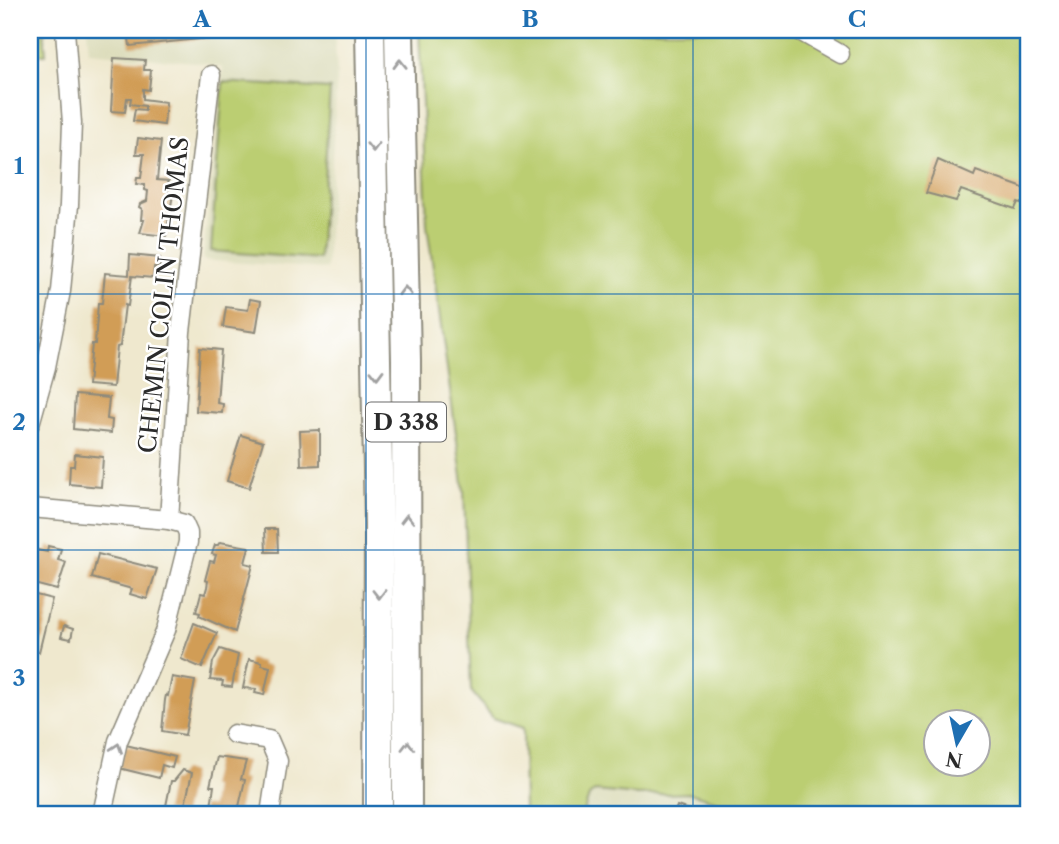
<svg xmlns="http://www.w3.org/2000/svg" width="1059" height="844" font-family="'Libre Caslon Text',serif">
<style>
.built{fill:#ddddbc}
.green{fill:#bbce72;stroke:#737c4e;stroke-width:2;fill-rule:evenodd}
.building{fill:#d19d57}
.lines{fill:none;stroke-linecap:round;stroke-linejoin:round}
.minor-casing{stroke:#8d8a7c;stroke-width:21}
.trunk-casing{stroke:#8d8a7c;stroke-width:32}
.minor{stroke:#fff;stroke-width:18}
.trunk{stroke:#fff;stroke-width:28}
.oneway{stroke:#a0a0a0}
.grid{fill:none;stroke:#1f6fb2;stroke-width:2;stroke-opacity:0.55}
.labels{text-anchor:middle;stroke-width:5;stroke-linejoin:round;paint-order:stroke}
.shield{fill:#fff;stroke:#6b6b6b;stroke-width:2}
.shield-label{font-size:23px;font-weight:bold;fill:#2b2b2b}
.street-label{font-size:24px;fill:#2b2b2b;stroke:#fff}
.neatline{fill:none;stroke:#1f6fb2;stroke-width:2.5}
.grid-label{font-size:23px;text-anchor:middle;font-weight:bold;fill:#1f6fb2}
</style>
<rect width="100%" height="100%" fill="#fff"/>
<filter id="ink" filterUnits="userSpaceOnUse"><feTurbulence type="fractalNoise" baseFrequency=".0143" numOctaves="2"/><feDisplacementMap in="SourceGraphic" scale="14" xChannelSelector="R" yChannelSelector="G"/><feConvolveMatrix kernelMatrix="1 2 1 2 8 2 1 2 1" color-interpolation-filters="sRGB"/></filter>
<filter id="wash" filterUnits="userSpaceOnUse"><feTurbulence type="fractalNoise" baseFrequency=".00686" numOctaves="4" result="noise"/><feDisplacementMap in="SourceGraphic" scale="28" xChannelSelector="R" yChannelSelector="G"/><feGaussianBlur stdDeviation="1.57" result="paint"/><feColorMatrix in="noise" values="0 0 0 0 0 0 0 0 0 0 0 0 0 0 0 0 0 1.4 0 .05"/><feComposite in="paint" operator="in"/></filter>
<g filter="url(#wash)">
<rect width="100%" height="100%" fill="#efe8ce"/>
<!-- built -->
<g class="built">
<polygon points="87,30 334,30 337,72 326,269 203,260 223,68 204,63 89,52"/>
<polygon points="594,791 638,795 690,793 761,814 583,814 589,796"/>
</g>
<!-- green -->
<g class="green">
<polygon points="30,30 44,30 46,54 30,54"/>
<path d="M419 30H1029V814H761L690 793 638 795 595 791 589 796 583 814H524L523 728 493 718 471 691 464 491 427 225ZM936 722H978V764H936Z"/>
<polygon points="223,82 330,89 319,259 211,251"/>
</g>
<g id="blocks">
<!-- building -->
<g class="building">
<polygon points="128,30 250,30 250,34 130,46"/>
<polygon points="114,58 145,60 144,70 151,70 149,90 143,89 143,99 166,102 164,125 133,121 135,109 145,110 145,106 130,104 131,98 127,98 125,112 111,111"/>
<polygon points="138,138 161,141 157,180 169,181 168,193 173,194 166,236 140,233 144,220 141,220 142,209 139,207 140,204 147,201 148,191 145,190 145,185 136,184 137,178 141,178 144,154 136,154"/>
<polygon points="30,143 39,144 36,168 30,167"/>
<polygon points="938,160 974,176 976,171 1029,190 1024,204 1018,202 1015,209 961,190 956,201 926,193"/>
<polygon points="130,255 160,258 160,267 154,267 153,278 132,276 128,306 125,305 120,346 117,347 113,387 88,385 92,344 95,344 98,303 102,303 105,273 129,275"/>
<polygon points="250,299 261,301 256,332 223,327 226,307 248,310"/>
<polygon points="200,348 221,350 217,403 223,404 222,413 196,411"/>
<polygon points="75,395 109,398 107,419 112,420 111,433 73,429"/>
<polygon points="320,430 320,465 301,466 300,431"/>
<polygon points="241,435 263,442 249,488 227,481"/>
<polygon points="75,454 103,457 101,487 69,484 70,466 74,466"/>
<polygon points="265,529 277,529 278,552 266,552"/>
<polygon points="220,542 249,547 245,563 253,565 235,632 199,616 200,613 196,612 201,593 205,594 207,587 208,581 205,580 210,561 214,562 216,555 212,554 215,545 218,545"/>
<polygon points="48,546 61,549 58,560 66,562 57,590 30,583 30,563 33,549 47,552"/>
<polygon points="98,554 157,569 147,599 130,594 132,589 92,578"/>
<polygon points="32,594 52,599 39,652 30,649 30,603"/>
<polygon points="194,623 217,633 202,668 181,659"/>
<polygon points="64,626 73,629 71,639 61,637"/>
<polygon points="220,649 238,655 232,687 222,686 223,681 210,680 213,662"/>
<polygon points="249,659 262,662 262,665 270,667 264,695 255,693 256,689 243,688"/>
<polygon points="172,677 195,681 185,735 162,731 165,700 166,695 168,696"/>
<polygon points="126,745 175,757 172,768 162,765 159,778 119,768"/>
<polygon points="217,757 246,761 241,779 245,780 238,811 241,812 240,814 202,814 203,806 211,807 214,786 210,786"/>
<polygon points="183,770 192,773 183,814 165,811 171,781 174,781"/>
<polygon points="677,806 702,814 674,814"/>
</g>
</g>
</g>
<g filter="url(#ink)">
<use href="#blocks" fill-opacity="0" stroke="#8d8a7c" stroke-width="2"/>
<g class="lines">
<!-- minor casing -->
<g class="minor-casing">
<g id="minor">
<polyline points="798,30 840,54"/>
<polyline points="30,424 46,367 61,291 69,205 72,123 65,30"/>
<polyline points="30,508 169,520 184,524 188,533 188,542 166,630 118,741 102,814"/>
<polyline points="169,520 181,332 211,75"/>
<polyline points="234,734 269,740 278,761 270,814"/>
</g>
</g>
<!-- trunk casing -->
<g class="trunk-casing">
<g id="trunk">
<polyline points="370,30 379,525 378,814"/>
<polyline points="399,30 406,360 407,814"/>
</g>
</g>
<!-- minor -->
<use href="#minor" class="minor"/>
<!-- trunk -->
<use href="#trunk" class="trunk"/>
</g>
<!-- one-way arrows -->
<defs><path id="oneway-chevron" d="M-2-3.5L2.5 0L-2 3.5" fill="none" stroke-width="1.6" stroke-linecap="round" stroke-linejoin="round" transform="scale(1.75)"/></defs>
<g class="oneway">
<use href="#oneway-chevron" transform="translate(400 64) rotate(-91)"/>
<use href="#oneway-chevron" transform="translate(373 147) rotate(89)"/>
<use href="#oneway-chevron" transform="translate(405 291) rotate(-91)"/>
<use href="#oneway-chevron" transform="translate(377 374) rotate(89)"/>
<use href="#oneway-chevron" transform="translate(407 519) rotate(-90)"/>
<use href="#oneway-chevron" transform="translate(379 594) rotate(90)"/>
<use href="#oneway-chevron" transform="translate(408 746) rotate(-90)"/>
<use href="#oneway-chevron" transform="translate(117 748) rotate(-72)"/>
</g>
</g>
<!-- grid -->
<path class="grid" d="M366 30V814M693 30V814M30 294H1029M30 550H1029"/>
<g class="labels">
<!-- shield labels -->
<rect class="shield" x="366" y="402.5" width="80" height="39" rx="5"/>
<g class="shield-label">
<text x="406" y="430">D 338</text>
</g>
<!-- street labels -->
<g class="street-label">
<text transform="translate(164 295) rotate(-84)" y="8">CHEMIN COLIN THOMAS</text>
</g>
</g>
<!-- margin -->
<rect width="1059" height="844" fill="none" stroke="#fff" stroke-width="77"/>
<!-- north arrow -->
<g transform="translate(957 743) rotate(189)"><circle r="33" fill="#ffffff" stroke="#aaaaaa" stroke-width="2"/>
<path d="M0-5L12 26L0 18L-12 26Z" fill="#1f6fb2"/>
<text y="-10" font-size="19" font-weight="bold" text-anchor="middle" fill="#2b2b2b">N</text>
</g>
<rect x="38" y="38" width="982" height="768" class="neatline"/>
<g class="grid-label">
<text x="202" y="27">A</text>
<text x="530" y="27">B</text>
<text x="857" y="27">C</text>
<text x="19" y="174">1</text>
<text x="19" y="430">2</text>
<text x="19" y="686">3</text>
</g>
</svg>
